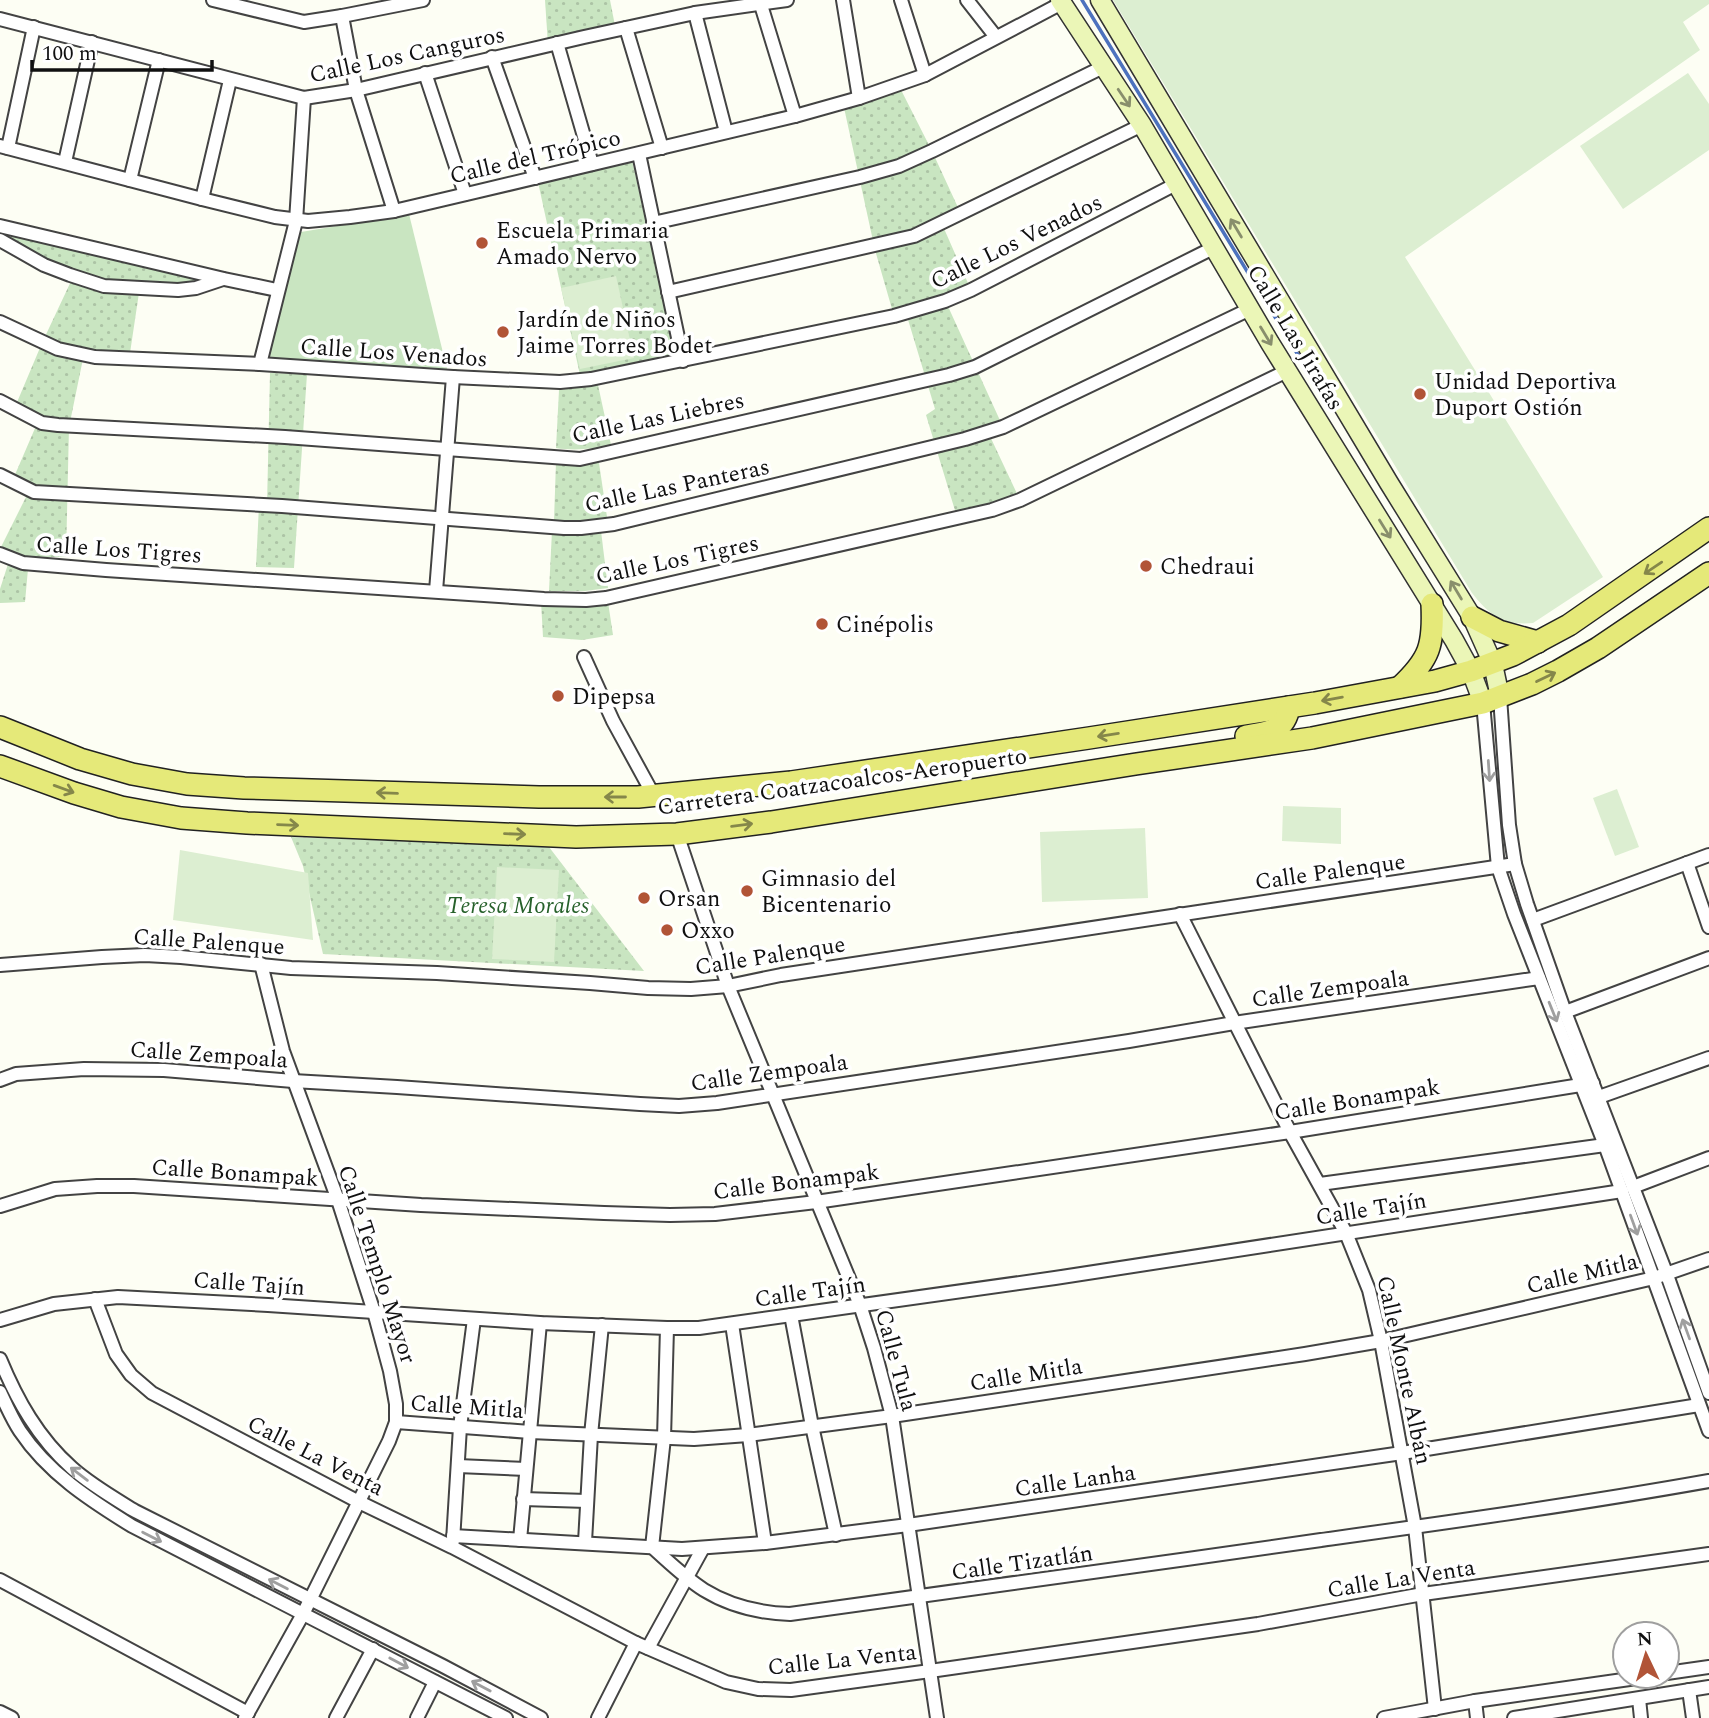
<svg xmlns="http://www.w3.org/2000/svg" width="1709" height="1718" font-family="Spectral,serif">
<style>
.grass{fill:#c9e5c1}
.park{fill:url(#park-dots)}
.pitch{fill:#dceed1}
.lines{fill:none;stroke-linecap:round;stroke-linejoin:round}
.stream{stroke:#4d72be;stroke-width:3.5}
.street-casing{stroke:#434343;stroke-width:16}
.secondary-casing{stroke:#323232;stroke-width:21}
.primary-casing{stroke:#212121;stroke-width:24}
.street{stroke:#fff;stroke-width:12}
.secondary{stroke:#ebf6b7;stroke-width:18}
.primary{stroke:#e5e979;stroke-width:21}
.oneway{stroke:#888e6c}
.oneway2{stroke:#85874a}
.oneway3{stroke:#9f9f9f}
.poi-dot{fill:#b15437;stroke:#fff;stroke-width:2.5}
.labels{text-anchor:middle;stroke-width:7;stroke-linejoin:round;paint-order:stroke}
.street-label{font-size:23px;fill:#101010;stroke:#fff}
.poi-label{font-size:23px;fill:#101010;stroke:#fff;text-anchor:start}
.park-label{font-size:23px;font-style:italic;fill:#27612b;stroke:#fff}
</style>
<defs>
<pattern id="park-dots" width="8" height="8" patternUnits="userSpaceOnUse" patternTransform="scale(1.75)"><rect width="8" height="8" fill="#c9e5c1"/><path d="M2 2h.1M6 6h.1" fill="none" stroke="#acc3a5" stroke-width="1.8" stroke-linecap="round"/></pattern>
</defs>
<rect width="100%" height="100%" fill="#fdfef4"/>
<!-- grass -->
<polygon class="grass" points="409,214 447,369 268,359 301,232"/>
<!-- park -->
<g class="park">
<polygon points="545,0 610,0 616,31 548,45"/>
<polygon points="898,84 932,151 961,214 942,224 971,290 946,302 1003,427 988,432 1020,500 957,517 926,415 935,409 906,313 894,316 875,250 843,103"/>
<polygon points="632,160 675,354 580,375 538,182"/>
<polygon points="0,231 208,278 195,286 140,286 130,353 85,349 69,427 66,557 26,557 1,547 27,495 14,477 39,419 15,407 42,343 73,277"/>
<polygon points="270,373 307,374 294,568 256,567 259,505 267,505"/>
<path d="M598 385 611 445C592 449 575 451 556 448L559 390Z"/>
<polygon points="556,462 599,463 607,517 577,521 554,521"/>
<polygon points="552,531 601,531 608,588 585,591 549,591"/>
<polygon points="8,564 28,569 25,602 0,603 0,589"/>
<polygon points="541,601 608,602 613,635 582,640 543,637"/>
<polygon points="291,837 549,847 644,971 323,954 303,866"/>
</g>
<!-- pitch -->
<g class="pitch">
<path d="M1113 0H1709V4L1683 22 1700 50 1405 257 1603 577 1533 623C1504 626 1489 615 1472 593Z"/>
<polygon points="1688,73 1709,104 1709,150 1623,209 1580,146"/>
<polygon points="616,276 634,358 580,369 561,288"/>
<polygon points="1617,789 1639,847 1615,856 1593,798"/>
<polygon points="1283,806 1341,808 1341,844 1282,841"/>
<polygon points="1145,828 1148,898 1042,902 1040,832"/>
<polygon points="180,850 308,873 313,940 173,920"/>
<polygon points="497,867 559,870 554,962 492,959"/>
</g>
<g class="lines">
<!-- stream -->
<polyline class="stream" points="1082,0 1323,396"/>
<!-- street casing -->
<g class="street-casing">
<g id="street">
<polyline points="213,0 304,22 342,16 423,0"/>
<polyline points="843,0 859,98"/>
<polyline points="901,0 925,75"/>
<polyline points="967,0 996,37"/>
<polyline points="761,5 795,116"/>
<polyline points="695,13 726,132"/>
<polyline points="342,16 356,90 394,211"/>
<polyline points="0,19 304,98 356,90 584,37 695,13 787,0"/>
<polyline points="626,28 662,148"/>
<polyline points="557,43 592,164"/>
<polyline points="492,57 535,178"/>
<polyline points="425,73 465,194"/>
<polyline points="0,146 202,199 275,217 308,221 350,217 394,211 475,192 795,116 859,98 925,75 1062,3"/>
<polyline points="8,148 34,27"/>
<polyline points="639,154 683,361"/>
<polyline points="65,162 92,42"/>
<polyline points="130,180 159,60"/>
<polyline points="202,199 230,80"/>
<polyline points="653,223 860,177 899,166 932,151 1103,67"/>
<polyline points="0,226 224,279 277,290"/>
<polyline points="0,240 44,265 70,275 104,286 178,290 196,288 223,279"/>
<polyline points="668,292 914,236 1142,125"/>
<polyline points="0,322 58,349 95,357 260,364 453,377 560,382 591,379 894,316 945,301 971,290 1176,184"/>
<polyline points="260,364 296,221 304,98"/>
<polyline points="0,401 42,423 58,425 285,437 580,459 949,375 975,367 1213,248"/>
<polyline points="0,475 34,492 282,506 564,528 581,528 614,524 965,439 1003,427 1250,309"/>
<polyline points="0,554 23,563 106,570 544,599 586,600 606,598 992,510 1020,500 1287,371"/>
<polyline points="436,591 453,377"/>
<polyline points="584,657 613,721 654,796"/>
<polyline points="1500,697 1509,825 1515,864 1527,904 1565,1012 1667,1275 1709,1393"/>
<polyline points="1483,703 1498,867 1514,914 1605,1145 1709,1431"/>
<polyline points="677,834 728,986 860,1305 874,1348 892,1416 937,1718"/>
<polyline points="1687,863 1709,927"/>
<polyline points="1180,914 1290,1132 1346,1233 1369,1290 1381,1341 1415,1527 1435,1709"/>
<polyline points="1533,920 1709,855"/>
<polyline points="0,965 102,957 145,955 181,957 291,968 437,973 590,983 648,988 691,989 728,986 781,975 1515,864"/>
<polyline points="1565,1012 1709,958"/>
<polyline points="0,1080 16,1074 84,1069 164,1070 293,1081 397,1087 640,1104 679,1106 717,1103 1129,1041 1234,1023 1539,978"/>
<polyline points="1599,1097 1709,1058"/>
<polyline points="1320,1184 1605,1145"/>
<polyline points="1633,1187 1709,1158"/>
<polyline points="0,1206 55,1189 97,1186 134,1186 421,1205 604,1213 670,1215 715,1214 816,1202 1290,1132 1593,1083"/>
<polyline points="95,1299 116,1354 131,1375 152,1393 359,1502 452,1547 636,1643 726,1682 758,1689 791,1690 930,1671 1258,1624 1423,1594 1709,1554"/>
<polyline points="791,1315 812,1426 836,1535"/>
<polyline points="0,1320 54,1304 118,1297 268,1305 540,1323 667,1328 699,1328 1055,1278 1622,1191"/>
<polyline points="732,1324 765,1543"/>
<path d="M667 1328 664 1438 652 1547C669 1562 685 1578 704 1590 730 1606 760 1613 790 1614 967 1591 1144 1565 1321 1540 1450 1522 1580 1504 1709 1481"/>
<path d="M0 1359C17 1400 38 1438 72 1468 91 1485 114 1498 135 1511L443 1666 541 1718"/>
<path d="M0 1392C6 1405 12 1419 20 1431 48 1473 90 1500 132 1526L506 1718"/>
<polyline points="396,1422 530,1432 694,1439 748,1435 892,1416 1305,1354 1381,1341 1654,1278 1709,1259"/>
<polyline points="458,1466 526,1469"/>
<polyline points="523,1499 587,1501"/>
<polyline points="453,1536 682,1549 765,1543 908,1525 1402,1453 1699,1405"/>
<polyline points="520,1540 540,1323"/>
<polyline points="453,1541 460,1427 474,1319"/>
<polyline points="585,1542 591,1435 602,1325"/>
<polyline points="0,1580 248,1713"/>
<polyline points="648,1648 703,1548"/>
<polyline points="1667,1673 1709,1667"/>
<polyline points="1689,1690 1693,1718"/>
<polyline points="1639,1699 1641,1718"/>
<polyline points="1475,1701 1477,1718"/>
<polyline points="0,1712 12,1718"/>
<polyline points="245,1718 303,1614 389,1441 396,1422 396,1404 390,1371 374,1312 338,1200 283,1051 261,964"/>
<polyline points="336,1718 373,1649"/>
<polyline points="417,1718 435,1682"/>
<polyline points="598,1718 636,1643"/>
<polyline points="1384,1718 1475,1701 1651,1676"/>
<polyline points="1514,1718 1709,1687"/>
</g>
</g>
<!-- secondary casing -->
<g class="secondary-casing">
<g id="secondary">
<polyline points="1060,0 1142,125 1270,343 1454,640 1471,671 1483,703"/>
<polyline points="1100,0 1389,483 1472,617 1493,664 1500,697"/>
</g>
</g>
<!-- primary casing -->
<g class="primary-casing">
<g id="primary">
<polyline points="1472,617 1499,631 1538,642"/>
<path d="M1400 687C1430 659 1434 645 1432 604"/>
<polyline points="0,727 80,759 132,774 187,784 244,788 539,797 638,797 791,782 1089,738 1315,703 1435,681 1471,671 1513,655 1569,625 1709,528"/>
<path d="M1246 736C1268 732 1285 732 1289 707"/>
<polyline points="0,766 74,793 121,807 181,818 247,823 576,837 677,834 771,822 1136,764 1312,738 1483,703 1532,684 1558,671 1598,648 1709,573"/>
</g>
</g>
<!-- street -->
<use href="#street" class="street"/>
<!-- secondary -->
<use href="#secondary" class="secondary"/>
<!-- primary -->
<use href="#primary" class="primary"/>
</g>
<!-- one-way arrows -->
<defs><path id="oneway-shaft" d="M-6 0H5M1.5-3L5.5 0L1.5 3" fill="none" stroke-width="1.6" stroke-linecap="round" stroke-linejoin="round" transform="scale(1.75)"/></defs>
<g class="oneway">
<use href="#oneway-shaft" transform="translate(1124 98) rotate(56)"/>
<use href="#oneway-shaft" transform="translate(1236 228) rotate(-121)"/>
<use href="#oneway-shaft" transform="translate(1266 336) rotate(59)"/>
<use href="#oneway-shaft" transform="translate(1385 529) rotate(58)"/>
<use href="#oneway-shaft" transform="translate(1456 590) rotate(-121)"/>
</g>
<g class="oneway2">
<use href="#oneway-shaft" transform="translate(1653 568) rotate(146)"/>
<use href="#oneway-shaft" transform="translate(1546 677) rotate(-26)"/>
<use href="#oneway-shaft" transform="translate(1332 699) rotate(170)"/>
<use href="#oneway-shaft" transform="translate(1108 735) rotate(171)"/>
<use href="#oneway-shaft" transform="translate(64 789) rotate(20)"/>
<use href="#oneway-shaft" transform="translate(387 793) rotate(-178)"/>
<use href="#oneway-shaft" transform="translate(615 797) rotate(180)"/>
<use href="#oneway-shaft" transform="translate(288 825) rotate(2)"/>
<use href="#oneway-shaft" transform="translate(742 825) rotate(-7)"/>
<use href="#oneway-shaft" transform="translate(515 834) rotate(2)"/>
</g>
<g class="oneway3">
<use href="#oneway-shaft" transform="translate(1489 771) rotate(86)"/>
<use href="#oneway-shaft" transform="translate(1553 1012) rotate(68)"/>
<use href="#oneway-shaft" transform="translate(1634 1225) rotate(70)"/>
<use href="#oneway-shaft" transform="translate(1686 1329) rotate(-110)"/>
<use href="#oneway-shaft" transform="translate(79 1474) rotate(-143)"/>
<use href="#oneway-shaft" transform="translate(152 1537) rotate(27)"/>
<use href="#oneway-shaft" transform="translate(278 1584) rotate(-153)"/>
<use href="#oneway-shaft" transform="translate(399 1663) rotate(28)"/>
<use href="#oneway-shaft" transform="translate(481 1686) rotate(-152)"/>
</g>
<!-- markers -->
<g class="poi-dot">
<circle cx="482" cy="243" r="7"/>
<circle cx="503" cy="332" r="7"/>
<circle cx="1420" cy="394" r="7"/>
<circle cx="1146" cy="566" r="7"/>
<circle cx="822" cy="624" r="7"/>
<circle cx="558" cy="696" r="7"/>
<circle cx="747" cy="891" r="7"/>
<circle cx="644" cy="898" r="7"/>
<circle cx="667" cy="930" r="7"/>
</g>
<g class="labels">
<!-- street labels -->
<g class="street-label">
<text transform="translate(407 54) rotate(-12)" y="8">Calle Los Canguros</text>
<text transform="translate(535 156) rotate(-13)" y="8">Calle del Trópico</text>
<text transform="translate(1016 241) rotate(-26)" y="8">Calle Los Venados</text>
<text transform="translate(1296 337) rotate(59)" y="8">Calle Las Jirafas</text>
<text transform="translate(394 352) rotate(4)" y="8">Calle Los Venados</text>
<text transform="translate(658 417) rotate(-12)" y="8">Calle Las Liebres</text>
<text transform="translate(677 485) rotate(-12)" y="8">Calle Las Panteras</text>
<text transform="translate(119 549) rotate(4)" y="8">Calle Los Tigres</text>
<text transform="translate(677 559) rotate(-12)" y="8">Calle Los Tigres</text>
<text transform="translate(842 781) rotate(-8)" y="8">Carretera Coatzacoalcos-Aeropuerto</text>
<text transform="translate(1330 871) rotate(-8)" y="8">Calle Palenque</text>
<text transform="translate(209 941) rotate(4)" y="8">Calle Palenque</text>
<text transform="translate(770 955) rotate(-9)" y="8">Calle Palenque</text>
<text transform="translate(1330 988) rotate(-8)" y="8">Calle Zempoala</text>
<text transform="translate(209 1054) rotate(4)" y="8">Calle Zempoala</text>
<text transform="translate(769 1072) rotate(-8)" y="8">Calle Zempoala</text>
<text transform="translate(1357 1099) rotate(-9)" y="8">Calle Bonampak</text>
<text transform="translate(235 1172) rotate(4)" y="8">Calle Bonampak</text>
<text transform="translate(796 1181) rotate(-7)" y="8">Calle Bonampak</text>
<text transform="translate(1371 1208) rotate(-9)" y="8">Calle Tajín</text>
<text transform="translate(378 1264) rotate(72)" y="8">Calle Templo Mayor</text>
<text transform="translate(1582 1273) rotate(-13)" y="8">Calle Mitla</text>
<text transform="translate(249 1283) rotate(4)" y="8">Calle Tajín</text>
<text transform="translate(810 1291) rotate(-8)" y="8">Calle Tajín</text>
<text transform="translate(897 1360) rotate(75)" y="8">Calle Tula</text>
<text transform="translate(1405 1370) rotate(78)" y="8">Calle Monte Albán</text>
<text transform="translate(1026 1374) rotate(-9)" y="8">Calle Mitla</text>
<text transform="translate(467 1406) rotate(4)" y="8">Calle Mitla</text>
<text transform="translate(316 1455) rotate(27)" y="8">Calle La Venta</text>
<text transform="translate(1075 1480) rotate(-8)" y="8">Calle Lanha</text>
<text transform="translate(1022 1562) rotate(-8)" y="8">Calle Tizatlán</text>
<text transform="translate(1401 1578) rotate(-9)" y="8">Calle La Venta</text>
<text transform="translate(842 1659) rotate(-6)" y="8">Calle La Venta</text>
</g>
<!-- poi labels -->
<g class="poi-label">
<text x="496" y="238">Escuela Primaria<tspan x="496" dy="26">Amado Nervo</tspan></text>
<text x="517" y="327">Jardín de Niños<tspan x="517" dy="26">Jaime Torres Bodet</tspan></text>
<text x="1434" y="389">Unidad Deportiva<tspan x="1434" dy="26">Duport Ostión</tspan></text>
<text x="1160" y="574">Chedraui</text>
<text x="836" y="632">Cinépolis</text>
<text x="572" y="704">Dipepsa</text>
<text x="761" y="886">Gimnasio del<tspan x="761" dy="26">Bicentenario</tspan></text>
<text x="658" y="906">Orsan</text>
<text x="681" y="938">Oxxo</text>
</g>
<!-- park labels -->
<g class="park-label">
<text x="518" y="913">Teresa Morales</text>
</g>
</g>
<!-- north arrow -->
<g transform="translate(1646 1655) rotate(356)"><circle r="33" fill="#ffffff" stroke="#9f9f9f" stroke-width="2"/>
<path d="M0-5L12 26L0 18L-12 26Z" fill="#b15437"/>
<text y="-10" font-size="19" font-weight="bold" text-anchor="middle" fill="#101010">N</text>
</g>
<!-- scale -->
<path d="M32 60v10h180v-10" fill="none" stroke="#101010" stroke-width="3.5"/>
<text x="42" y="60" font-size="21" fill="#101010" stroke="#ffffff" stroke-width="5" paint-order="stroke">100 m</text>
</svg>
